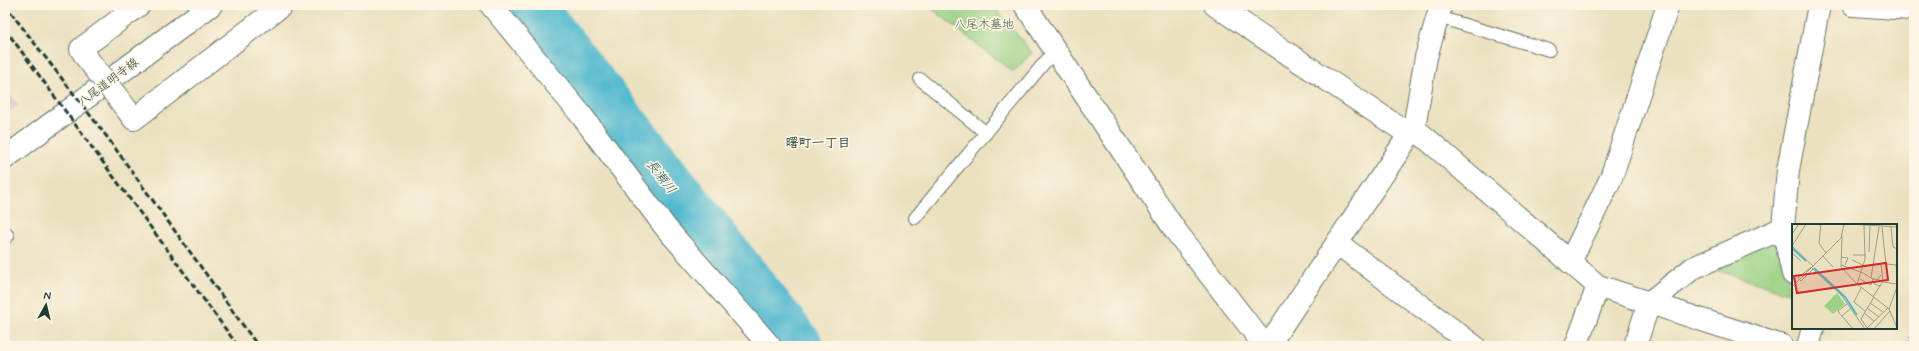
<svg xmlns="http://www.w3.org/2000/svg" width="1919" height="351" font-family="Mynerve,'Klee One',sans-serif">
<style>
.industrial{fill:#cfc0ba}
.green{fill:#9ad183;stroke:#5c875c}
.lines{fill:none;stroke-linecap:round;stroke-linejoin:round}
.river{stroke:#51b9cf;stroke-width:52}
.service-casing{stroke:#667665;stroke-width:14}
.minor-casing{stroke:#667665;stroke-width:24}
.tertiary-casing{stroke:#667665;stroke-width:24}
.secondary-casing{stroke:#667665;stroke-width:24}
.path{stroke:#667665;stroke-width:2.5;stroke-dasharray:1 3;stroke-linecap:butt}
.service{stroke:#fff;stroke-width:12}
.minor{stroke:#fff;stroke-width:22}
.tertiary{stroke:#fff;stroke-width:22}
.secondary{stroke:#fff;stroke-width:22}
.rail{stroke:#1f3d34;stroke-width:3;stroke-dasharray:6 3;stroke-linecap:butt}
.minor-bridge-casing{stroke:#667665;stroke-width:24;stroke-linecap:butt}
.minor-bridge{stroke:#fff;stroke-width:22}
.labels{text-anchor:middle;stroke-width:3.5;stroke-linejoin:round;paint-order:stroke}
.park-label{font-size:12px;fill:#385b44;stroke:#fcf5e5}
.street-label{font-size:12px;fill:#1f3d34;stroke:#fcf5e5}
.neighbourhood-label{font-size:13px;font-weight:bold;fill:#1f3d34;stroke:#fcf5e5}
.water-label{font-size:13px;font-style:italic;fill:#2c5c5b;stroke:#fcf5e5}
.inset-river{fill:none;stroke:#51b9cf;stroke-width:2}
.inset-road{fill:none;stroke:#999f87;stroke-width:1}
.view{fill:#d62828;fill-opacity:0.15;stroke:#d62828;stroke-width:2}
.inset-edge{fill:none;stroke:#1f3d34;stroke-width:2}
</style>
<rect width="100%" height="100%" fill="#fcf5e5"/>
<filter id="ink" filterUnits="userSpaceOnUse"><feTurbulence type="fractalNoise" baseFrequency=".025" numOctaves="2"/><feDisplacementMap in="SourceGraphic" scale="8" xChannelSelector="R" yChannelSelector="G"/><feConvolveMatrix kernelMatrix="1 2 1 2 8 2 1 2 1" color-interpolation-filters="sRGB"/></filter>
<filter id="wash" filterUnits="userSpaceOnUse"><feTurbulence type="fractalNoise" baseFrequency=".012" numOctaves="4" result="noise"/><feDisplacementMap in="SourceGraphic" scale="16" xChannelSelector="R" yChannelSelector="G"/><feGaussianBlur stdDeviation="0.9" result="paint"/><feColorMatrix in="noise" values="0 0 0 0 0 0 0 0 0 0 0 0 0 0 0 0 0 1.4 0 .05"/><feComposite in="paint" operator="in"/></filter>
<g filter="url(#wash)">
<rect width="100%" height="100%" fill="#ebe1bf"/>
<!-- industrial -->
<polygon class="industrial" points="5,88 19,105 5,115"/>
<!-- green -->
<g class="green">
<polygon points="927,5 993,5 1032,53 1013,72"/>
<polygon points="1774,240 1786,271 1788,293 1710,268"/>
</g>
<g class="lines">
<!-- river -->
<polyline class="river" points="528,5 797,346"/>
</g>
</g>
<g filter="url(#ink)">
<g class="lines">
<!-- service casing -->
<g class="service-casing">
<g id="service">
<polyline points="1438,17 1549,50"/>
<polyline points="920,79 986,133"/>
<polyline points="915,218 1055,50"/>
<polyline points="5,232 8,236 5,238"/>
</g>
</g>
<!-- minor casing -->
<g class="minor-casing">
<g id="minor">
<polyline points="1215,5 1410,135"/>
<polyline points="1853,5 1911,9"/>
<polyline points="86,57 81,49 139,5"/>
<polyline points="128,111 134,119 282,5"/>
<polyline points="1414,128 1598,286 1782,346"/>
<polyline points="1337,243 1474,346"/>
<polyline points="1570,262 1611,178 1668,5"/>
<polyline points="1793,274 1783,228 1788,170 1819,5"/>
<polyline points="1268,346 1414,128 1426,57 1441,5"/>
<polyline points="1576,346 1598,286"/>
<polyline points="1635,346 1649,303 1693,268 1783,228"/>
<polyline points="1808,346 1813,328"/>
</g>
</g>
<!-- tertiary casing -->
<g class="tertiary-casing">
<g id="tertiary">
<polyline points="491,5 582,116 666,228 770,346"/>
<polyline points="1025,5 1175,230 1265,346"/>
</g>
</g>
<!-- secondary casing -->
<g class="secondary-casing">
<polyline id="secondary" points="5,158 211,5"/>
</g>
<!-- path -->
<polyline class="path" points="1909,346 1914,317"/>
<!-- service -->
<use href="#service" class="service"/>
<!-- minor -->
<use href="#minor" class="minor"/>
<!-- tertiary -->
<use href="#tertiary" class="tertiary"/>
<!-- secondary -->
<use href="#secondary" class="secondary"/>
<!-- rail -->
<g class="rail">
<polyline points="5,5 107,137 258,346"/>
<polyline points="5,29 238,346"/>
</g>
<!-- minor-bridge casing -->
<g class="minor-bridge-casing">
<polyline id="minor-bridge" points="86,57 128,111"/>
</g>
<!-- minor-bridge -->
<use href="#minor-bridge" class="minor-bridge"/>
</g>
</g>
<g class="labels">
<!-- park labels -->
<g class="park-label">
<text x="984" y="28">八尾木墓地</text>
</g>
<!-- street labels -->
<g class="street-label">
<text transform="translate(108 82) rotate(-37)" y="4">八尾道明寺線</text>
</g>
<!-- neighbourhood labels -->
<g class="neighbourhood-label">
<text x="818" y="147">曙町一丁目</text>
</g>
<!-- water labels -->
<g class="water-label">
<text transform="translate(662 176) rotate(52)" y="5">長瀬川</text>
</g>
</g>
<!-- overview -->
<g transform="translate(1792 224)">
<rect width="105" height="105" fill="#ebe1bf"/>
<path d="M45 69 53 80 41 90 32 82Z" fill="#9ad183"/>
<path class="inset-river" d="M0 24 14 37M22 44 53 73 65 91"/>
<path class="inset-road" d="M24 0H45M29 0 27 19 34 29M59 0 105 3M90 3 94 40 104 41 105 54M99 3 101 23 105 25M0 10 7 0M50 12 49 43 65 60 97 85 105 104M0 22 21 42M0 22 14 0M77 28 78 2M0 29 9 37M61 31H74M31 32 41 43M49 33 56 34 53 41M60 36 71 41M49 41 71 49M21 45 9 57 6 54 19 43 25 49 36 59 45 67 50 72 73 105M71 49 81 55 91 57M79 54 87 3M68 55 79 61 81 55M91 58 105 60M65 60 73 35 72 1M89 62 82 60 89 51M0 63 49 14 52 0M69 64 62 78 73 87M81 73 91 57 89 40M78 79 91 88M55 80 46 87 48 90 50 92 59 84M75 84 87 93M97 85 105 63M72 89 82 97M50 92 61 105M75 104 96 84M76 105 69 95 82 73M82 105 98 87"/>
<path class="view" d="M94 39 96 56 5 69 2 52Z"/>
<rect width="105" height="105" class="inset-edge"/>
</g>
<!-- margin -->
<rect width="1919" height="351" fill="none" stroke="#fcf5e5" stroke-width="20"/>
<!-- north arrow -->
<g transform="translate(46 305) rotate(8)" stroke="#fcf5e5" stroke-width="3" paint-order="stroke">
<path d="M0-3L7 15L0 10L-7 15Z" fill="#1f3d34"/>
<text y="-6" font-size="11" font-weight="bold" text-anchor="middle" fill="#1f3d34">N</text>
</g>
</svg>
